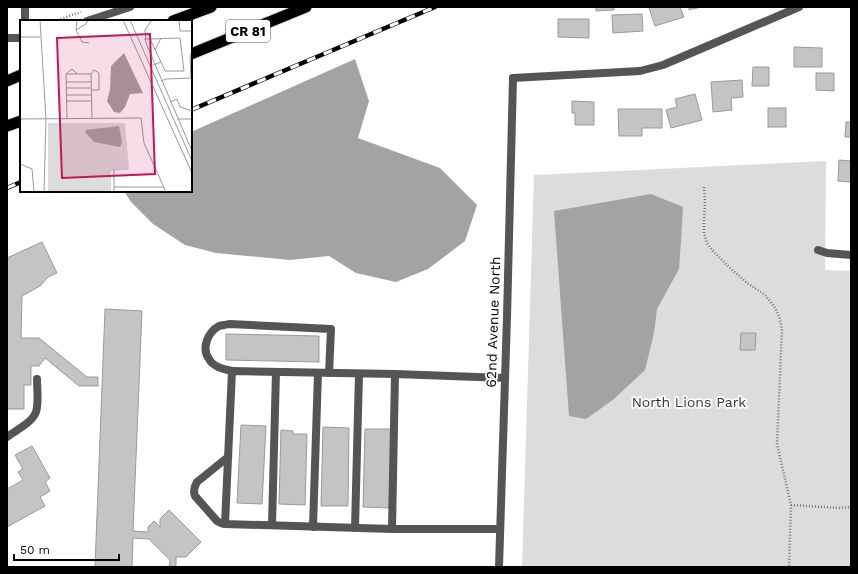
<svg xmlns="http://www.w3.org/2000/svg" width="858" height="574" font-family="'Work Sans',sans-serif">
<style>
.green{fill:#dcdcdc}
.water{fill:#a3a3a3}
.building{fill:#c4c4c4;stroke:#999}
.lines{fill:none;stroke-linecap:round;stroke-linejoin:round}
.trunk-casing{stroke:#dbdbdb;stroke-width:13}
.path{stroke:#777;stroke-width:2.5;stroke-dasharray:1 2;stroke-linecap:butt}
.service{stroke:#555;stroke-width:8}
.minor{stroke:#555;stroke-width:8}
.tertiary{stroke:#555;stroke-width:8}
.trunk{stroke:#000;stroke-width:11}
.rail-casing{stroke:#000;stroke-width:4.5}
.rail{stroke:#fff;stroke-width:3;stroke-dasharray:9;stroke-linecap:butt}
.labels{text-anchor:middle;stroke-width:3.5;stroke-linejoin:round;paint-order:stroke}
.shield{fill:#fff;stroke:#4c4c4c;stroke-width:1}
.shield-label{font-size:13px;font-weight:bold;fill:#000}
.street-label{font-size:14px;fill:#000;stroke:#fff}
.park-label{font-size:14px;fill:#333;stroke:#fff}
.inset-road{fill:none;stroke:#999;stroke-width:1}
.view{fill:#c2185b;fill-opacity:0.15;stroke:#c2185b;stroke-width:2}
.inset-edge{fill:none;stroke:#000;stroke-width:2}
</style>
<rect width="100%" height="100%" fill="#fff"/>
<!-- green -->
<polygon class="green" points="826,161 825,270 851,271 851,567 522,567 534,175"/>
<!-- water -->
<g class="water">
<polygon points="355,59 369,101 358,138 440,168 477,205 465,241 428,269 396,282 356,273 329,256 290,260 216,253 185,245 153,224 131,202 124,191 191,191 191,132"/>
<polygon points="651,194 683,207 681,241 679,269 657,309 654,333 645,370 614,399 586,419 569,416 554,211"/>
</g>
<!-- building -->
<g class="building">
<polygon points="596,7 614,7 614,10 596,11"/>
<polygon points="652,7 680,7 684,17 655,26 649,8"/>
<polygon points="689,7 701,7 689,10"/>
<polygon points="642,14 643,31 613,33 612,15"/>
<polygon points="558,19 589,19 589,38 558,37"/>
<polygon points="794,47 822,48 822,67 794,67"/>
<polygon points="753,67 769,67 769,86 752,86"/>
<polygon points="816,73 834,73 834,91 816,90"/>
<polygon points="742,80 743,97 731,98 732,110 713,112 711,82"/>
<polygon points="695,94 702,120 671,128 666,110 677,107 675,99"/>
<polygon points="572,101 594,102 594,125 575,125 575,113 572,113"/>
<rect x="768" y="108" width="18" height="19"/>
<polygon points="618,109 662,109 662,128 642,128 642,136 619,136"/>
<polygon points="846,122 851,122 851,137 845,137"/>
<polygon points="839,160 851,161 851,182 838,181"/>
<polygon points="42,242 57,273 48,277 40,286 22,296 21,338 39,338 87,377 98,377 98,386 79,386 45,358 39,366 31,366 31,385 24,385 24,409 7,409 7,258"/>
<polygon points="105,309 142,311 133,531 148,532 148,527 154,521 160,527 160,519 169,510 201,542 186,557 176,557 176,567 169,567 170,560 149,539 133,538 132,567 95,567"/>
<polygon points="741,333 756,333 755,350 740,350"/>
<polygon points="226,334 319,336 319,362 226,360"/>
<polygon points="241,425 266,426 262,504 237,503"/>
<polygon points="323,427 349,428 348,506 321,506"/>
<polygon points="365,429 391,429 389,508 363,507"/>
<polygon points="281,430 293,431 293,434 307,434 305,505 279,504"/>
<polygon points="32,446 50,478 45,482 50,491 40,497 45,506 7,527 7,489 23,480 18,472 23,469 15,455"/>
</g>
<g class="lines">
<!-- trunk casing -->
<g class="trunk-casing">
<g id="trunk">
<polyline points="173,21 211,7"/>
<polyline points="191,54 306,7"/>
<polyline points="7,81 21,75"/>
<polyline points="7,126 21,121"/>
</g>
</g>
<!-- path -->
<g class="path">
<polyline points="55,21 81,12"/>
<polyline points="704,187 705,201 704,222 704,233 707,243 713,251 729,267 746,282 765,295 774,306 779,316 782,329 777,444 791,505 789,567"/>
<polyline points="791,505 840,508 851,507"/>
</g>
<!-- service -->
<g class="service">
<polyline points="25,21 25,7"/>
<path d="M232 371C224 369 213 367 209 359 201 348 208 332 219 326 222 325 226 325 229 324L331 329 329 373"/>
<path d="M7 437C16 430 32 423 36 412 39 403 37 389 37 379"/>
<path d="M225 524 221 523 217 521 195 496C193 491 194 487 197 482L228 457"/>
<polyline points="272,525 276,372"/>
<polyline points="313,527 318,373"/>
<polyline points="355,528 359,374"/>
<polyline points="392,529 395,374"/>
<polyline points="500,529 392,529 225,524 232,371 395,374 505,378"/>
</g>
<!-- minor -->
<g class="minor">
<polyline points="513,78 640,71 663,65 799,7"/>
<polyline points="818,250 827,253 851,255"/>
</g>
<!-- tertiary -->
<g class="tertiary">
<polyline points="87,21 130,7"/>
<polyline points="7,38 21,38"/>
<polyline points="499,567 507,317 513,78"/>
</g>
<!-- trunk -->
<use href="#trunk" class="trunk"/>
<!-- rail casing -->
<g class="rail-casing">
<g id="rail">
<polyline points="191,110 435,7"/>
<polyline points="7,188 21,182"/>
</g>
</g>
<!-- rail -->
<use href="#rail" class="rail"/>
</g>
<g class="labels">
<!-- shield labels -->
<rect class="shield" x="226" y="20" width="44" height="22" rx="3"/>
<g class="shield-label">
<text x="248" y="36">CR 81</text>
</g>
<!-- street labels -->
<g class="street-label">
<text transform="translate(493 322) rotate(-88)" y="5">62nd Avenue North</text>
</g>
<!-- park labels -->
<g class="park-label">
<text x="689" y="407">North Lions Park</text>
</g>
</g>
<!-- overview -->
<g transform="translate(20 20)">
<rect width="172" height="172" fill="#fff"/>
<path d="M28 103H105L109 150 91 151V172H28Z" fill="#dcdcdc"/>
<path d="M104 33 123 73 110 74 105 87 100 93 94 92 87 81 90 69 91 46ZM99 106 102 122 100 127 74 122 65 112 66 110Z" fill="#a3a3a3"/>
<path class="inset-road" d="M20 0 26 99 24 172M57 0 56 10 66 4 68 0M103 0 172 153M110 0 172 141M132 0 125 10 126 23 172 131M159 0 160 11H172M56 10 62 22 69 23M0 17H20M124 19H130L141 42 133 45M130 19 160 18 164 51H145L141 42M135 30 141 18M46 54 52 49 57 54M71 54 74 50 79 53V70H71M171 58 170 36 172 32M141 61 146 59 172 58M46 62H71M46 68H71M46 75H71M46 81H72M150 82 157 79 160 87 172 91M0 99 121 98 124 123 146 172M47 99 46 54H71L72 99M157 99H172M0 144 12 149 14 172M94 167H144M94 172V149"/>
<path class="view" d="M130 14 135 154 42 158 37 18Z"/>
<rect width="172" height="172" class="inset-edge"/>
</g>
<!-- border -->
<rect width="858" height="574" fill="none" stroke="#000000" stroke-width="16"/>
<!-- scale -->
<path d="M14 554v6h105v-6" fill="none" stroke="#000000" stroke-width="2"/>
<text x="20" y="554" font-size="12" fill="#000000" stroke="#ffffff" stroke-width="3" paint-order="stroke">50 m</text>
</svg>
